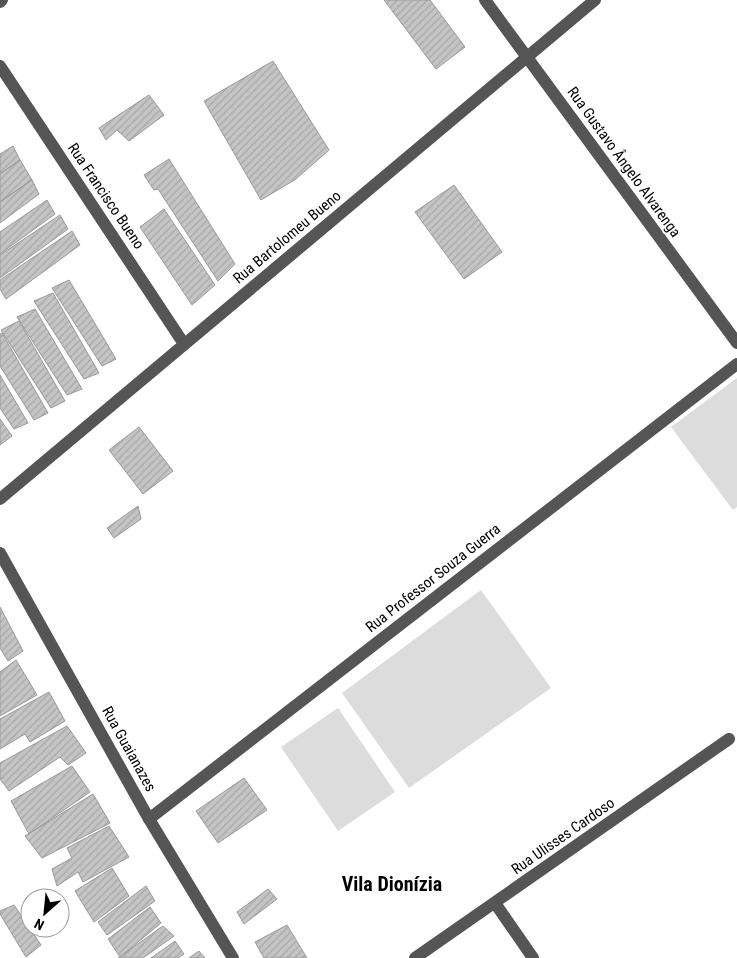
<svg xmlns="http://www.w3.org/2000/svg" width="737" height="958" font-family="'Roboto Condensed',sans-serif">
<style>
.green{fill:#dcdcdc}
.building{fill:url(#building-hatch);stroke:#999}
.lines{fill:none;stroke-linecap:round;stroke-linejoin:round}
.minor{stroke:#555;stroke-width:12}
.labels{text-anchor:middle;stroke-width:4;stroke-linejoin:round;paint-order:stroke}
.street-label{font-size:15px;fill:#000;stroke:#fff}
.district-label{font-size:20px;font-weight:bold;fill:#000;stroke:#fff}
</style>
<defs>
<pattern id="building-hatch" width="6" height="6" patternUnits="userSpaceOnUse" patternTransform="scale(1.25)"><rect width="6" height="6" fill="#c4c4c4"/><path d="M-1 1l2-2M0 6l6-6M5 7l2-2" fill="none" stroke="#a7a7a7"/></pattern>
</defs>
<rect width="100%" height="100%" fill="#fff"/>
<!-- green -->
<g class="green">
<polygon points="737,378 737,507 733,510 671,427"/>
<polygon points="481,590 551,688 409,788 342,693"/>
<polygon points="338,708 395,792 338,831 281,747"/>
</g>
<!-- building -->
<g class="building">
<polygon points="384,0 430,0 465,47 436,69"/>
<polygon points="273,61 329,150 296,179 261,200 204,101"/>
<polygon points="149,95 164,115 129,141 117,130 106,140 99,128"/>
<polygon points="13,146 20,160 0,174 0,154"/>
<polygon points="169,159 235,264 218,281 158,189 154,190 144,175"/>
<polygon points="20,160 32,180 0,202 0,174"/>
<polygon points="32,180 39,194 0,223 0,202"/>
<polygon points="454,185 502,252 464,279 415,212"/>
<polygon points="47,200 55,214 0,254 0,232"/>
<polygon points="164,209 215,285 192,305 140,227"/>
<polygon points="60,215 68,229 0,278 0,255"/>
<polygon points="72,231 80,245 6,299 0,289 0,280"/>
<polygon points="69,280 116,359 102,366 52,288"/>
<polygon points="53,293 99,373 84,379 34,301"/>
<polygon points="35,309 82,389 67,395 17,317"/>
<polygon points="19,321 65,401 51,408 1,330"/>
<polygon points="2,333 48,413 34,420 0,366 0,334"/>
<polygon points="0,375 28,423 14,429 0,408"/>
<polygon points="0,419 12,436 0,445"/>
<polygon points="139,427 173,471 143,494 109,450"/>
<polygon points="138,506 141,519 114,538 107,528"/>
<polygon points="0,607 23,651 8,661 0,648"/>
<polygon points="16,660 37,695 0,716 0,672"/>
<polygon points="49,692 65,721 30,742 25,734 0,749 0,719"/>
<polygon points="67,726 86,753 68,765 60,757 9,791 0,779 0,763"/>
<polygon points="72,766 90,792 29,834 11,801"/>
<polygon points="244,778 267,810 218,843 196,811"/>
<polygon points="93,794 110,823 42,858 25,836"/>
<polygon points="109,826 129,857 83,882 78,872 57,886 52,869 72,858 67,848"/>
<polygon points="112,868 129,896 94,922 75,891"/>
<polygon points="146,886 155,901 107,935 98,922"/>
<polygon points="268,889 277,899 244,924 237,912"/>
<polygon points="14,905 41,945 26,957 0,914 0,911"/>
<polygon points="150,907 161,923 120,957 108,939"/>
<polygon points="287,925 307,958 264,958 255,942"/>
<polygon points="163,926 174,936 143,958 118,958"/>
<polygon points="175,941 184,954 178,958 151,958"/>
<polygon points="199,951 205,958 189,958"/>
</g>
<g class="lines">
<!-- minor -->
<g class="minor">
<polyline points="485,0 737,343"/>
<polyline points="0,2 2,0"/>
<polyline points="0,66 184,344"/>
<polyline points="0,499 595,0"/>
<polyline points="0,553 149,819 233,958"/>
<polyline points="149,819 737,364"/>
<polyline points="495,903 533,958"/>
<polyline points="415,958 729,739"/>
</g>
</g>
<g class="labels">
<!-- street labels -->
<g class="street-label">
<text transform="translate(624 162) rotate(54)" y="5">Rua Gustavo Ângelo Alvarenga</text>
<text transform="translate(106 196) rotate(56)" y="5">Rua Francisco Bueno</text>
<text transform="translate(287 237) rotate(-40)" y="5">Rua Bartolomeu Bueno</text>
<text transform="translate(433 578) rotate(-38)" y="5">Rua Professor Souza Guerra</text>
<text transform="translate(129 749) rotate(61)" y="5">Rua Guaianazes</text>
<text transform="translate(563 836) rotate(-35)" y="5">Rua Ulisses Cardoso</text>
</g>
<!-- district labels -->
<g class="district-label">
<text x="392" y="891">Vila Dionízia</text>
</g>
</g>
<!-- north arrow -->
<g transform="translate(45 913) rotate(207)"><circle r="24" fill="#ffffff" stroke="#999999"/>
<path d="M0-4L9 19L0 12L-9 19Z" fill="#000000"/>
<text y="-8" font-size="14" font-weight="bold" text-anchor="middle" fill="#000000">N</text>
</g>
</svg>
